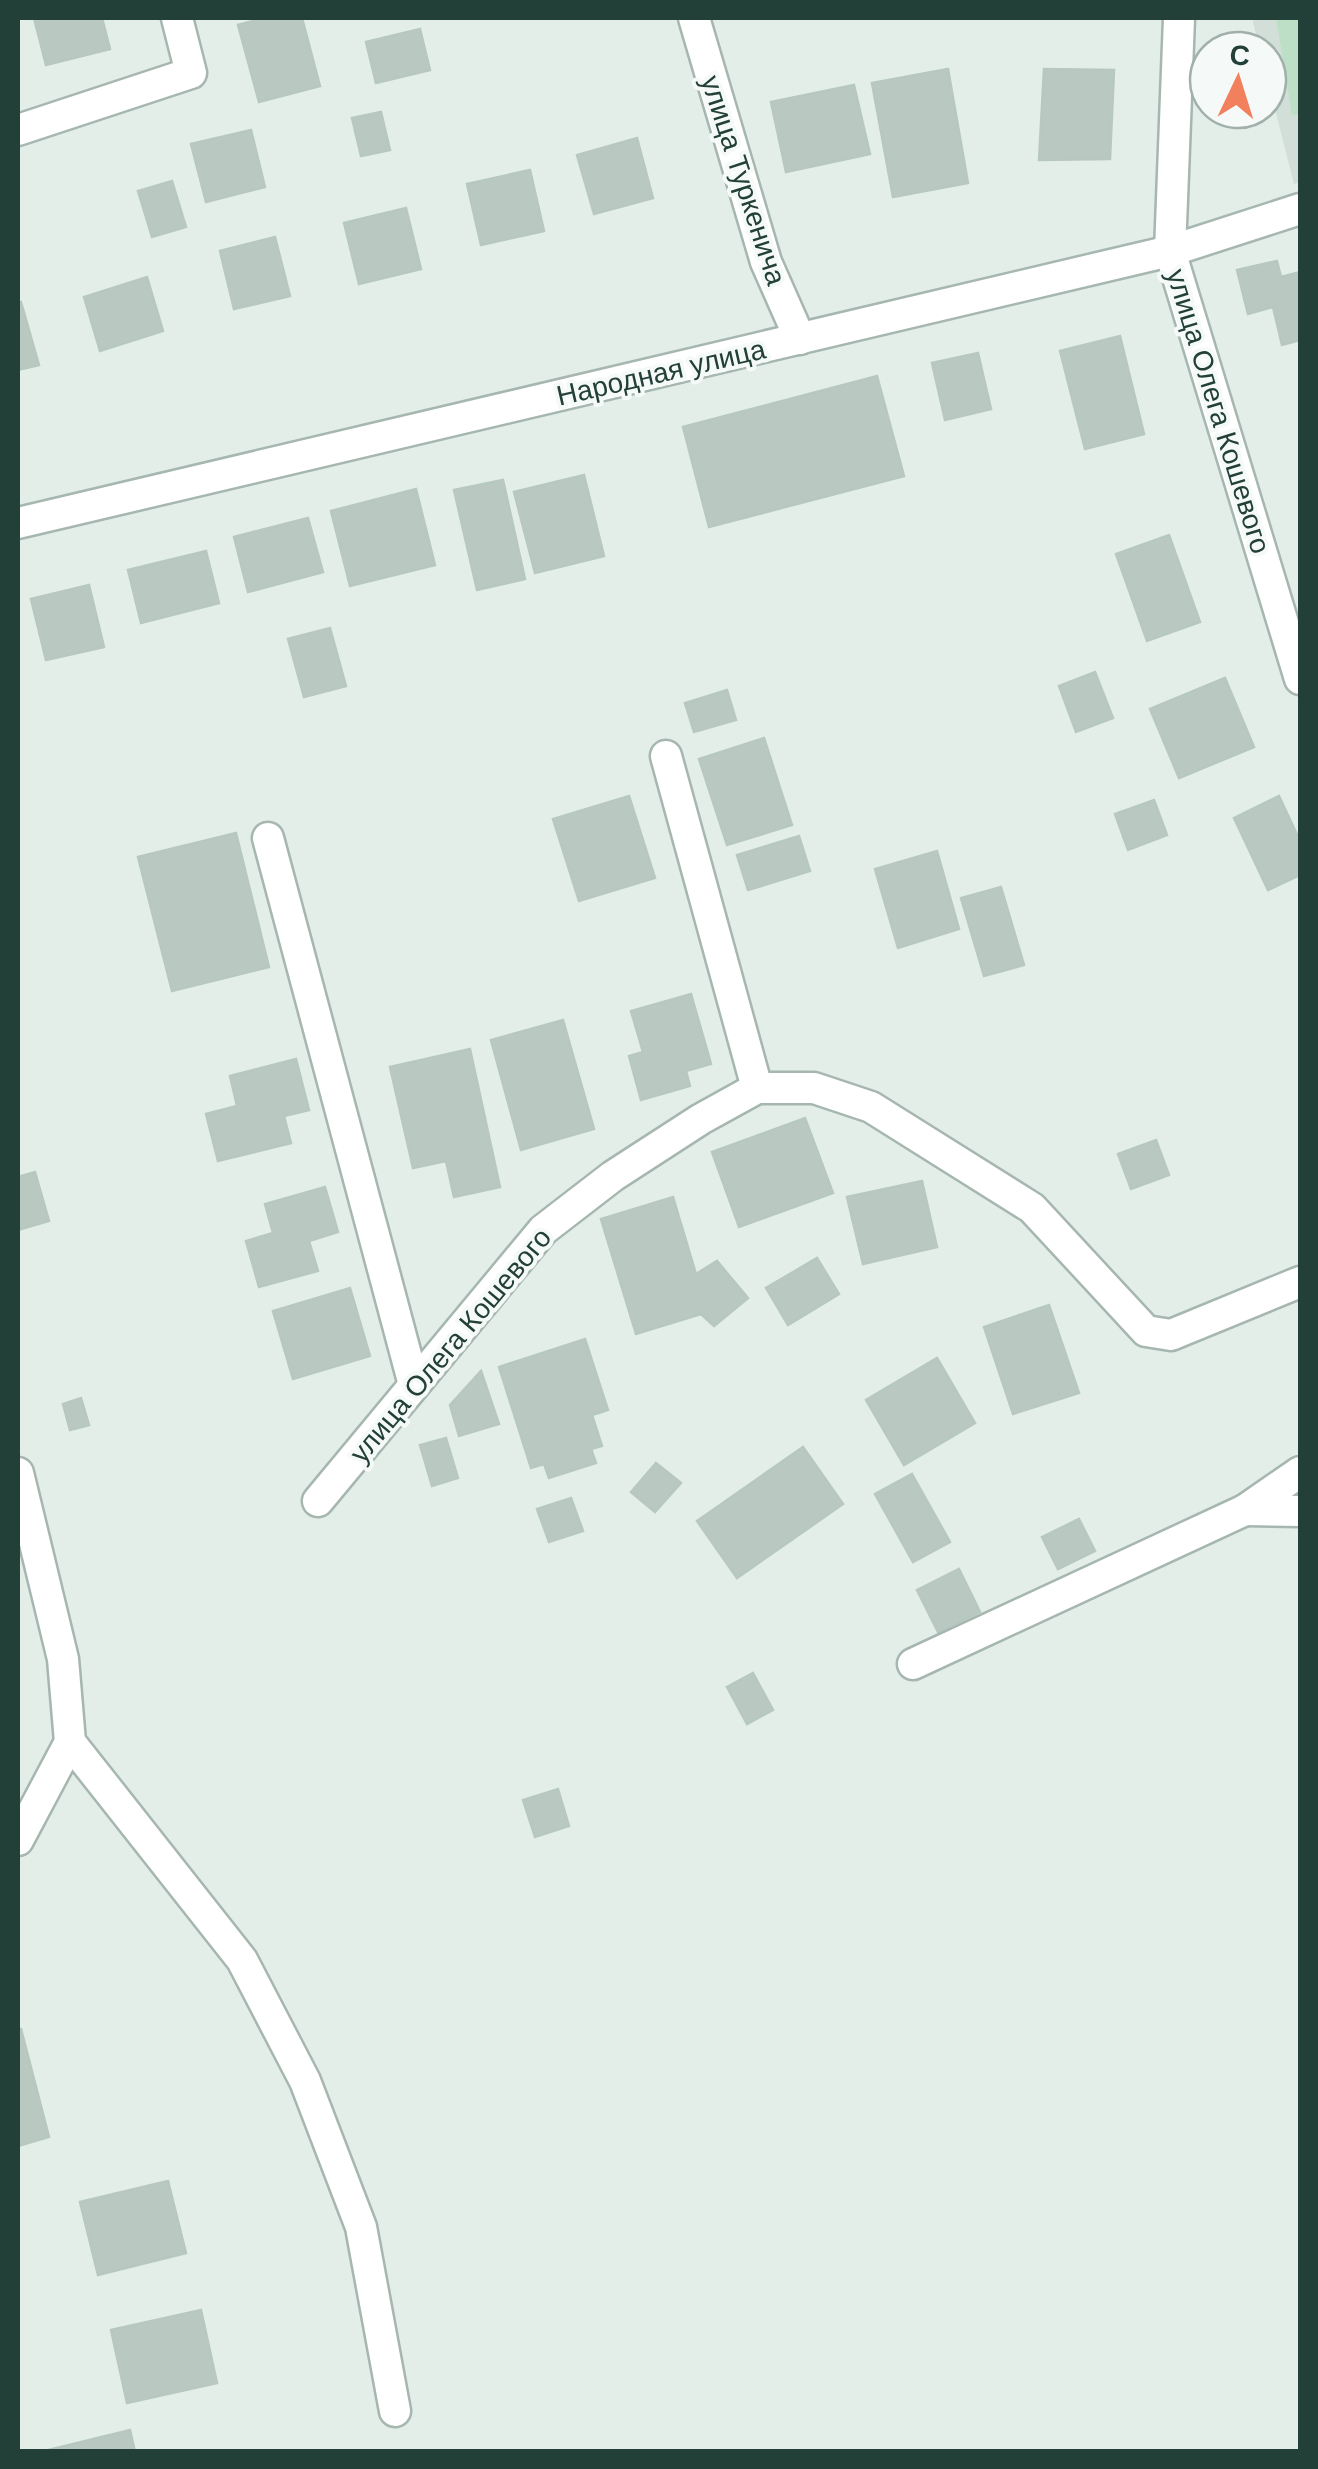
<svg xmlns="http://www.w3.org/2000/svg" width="1318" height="2469" font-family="'DM Sans',sans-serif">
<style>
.built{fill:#d2ded8}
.green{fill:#bddfc6}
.building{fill:#b9c9c2;stroke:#b6c8c0;stroke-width:2.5}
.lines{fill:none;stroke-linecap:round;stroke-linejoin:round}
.minor-casing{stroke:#a6b6b0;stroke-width:35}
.minor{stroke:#fff;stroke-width:30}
.labels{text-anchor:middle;stroke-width:8;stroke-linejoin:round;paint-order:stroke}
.street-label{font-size:28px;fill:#234038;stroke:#f5faf8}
</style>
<rect width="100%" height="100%" fill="#e4eee9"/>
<!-- built -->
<polygon class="built" points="1252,18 1300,18 1300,182 1294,184 1268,82 1268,50 1260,50"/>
<!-- green -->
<polygon class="green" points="1276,18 1300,18 1300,114 1292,115"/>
<!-- building -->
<g class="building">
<polygon points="34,18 102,18 110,49 46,65"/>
<polygon points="265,18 302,18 320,86 259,102 238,25"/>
<polygon points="420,29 430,70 376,83 366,42"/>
<polygon points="948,69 968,183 893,197 872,83"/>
<polygon points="1044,69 1114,70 1110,159 1039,160"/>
<polygon points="854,85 870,154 786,172 771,102"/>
<polygon points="381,112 390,150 361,156 352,118"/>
<polygon points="251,130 265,187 206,202 191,144"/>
<polygon points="637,138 653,198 594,214 577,155"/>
<polygon points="530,170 544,231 481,245 467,184"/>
<polygon points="172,181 186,227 152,237 138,191"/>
<polygon points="406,208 421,269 359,284 344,223"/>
<polygon points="275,237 290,296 234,309 220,251"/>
<polygon points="1277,261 1281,277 1300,272 1300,340 1282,345 1273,307 1248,314 1237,270"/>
<polygon points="147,277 163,331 100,351 84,297"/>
<polygon points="21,302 39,365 18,370 18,303"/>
<polygon points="1120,336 1144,434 1085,449 1060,351"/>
<polygon points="978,353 991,409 945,420 932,363"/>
<polygon points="877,376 904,476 709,527 683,427"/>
<polygon points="584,475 604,556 535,573 514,492"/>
<polygon points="503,480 525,579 477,590 454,490"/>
<polygon points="416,489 435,565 350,586 331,511"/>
<polygon points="308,518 323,572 248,592 234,537"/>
<polygon points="1169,535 1200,622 1147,641 1116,554"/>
<polygon points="206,551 219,603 141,623 128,570"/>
<polygon points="89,585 104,647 46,660 31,599"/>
<polygon points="330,628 346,686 304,697 288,639"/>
<polygon points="1095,672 1113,718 1076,732 1059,686"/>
<polygon points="1225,678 1254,747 1179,778 1150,709"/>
<polygon points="727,690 736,720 694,732 685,703"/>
<polygon points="764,738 792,825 727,845 699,759"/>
<polygon points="629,796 655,878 579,901 553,819"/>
<polygon points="1279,796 1300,841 1300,875 1268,890 1234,818"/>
<polygon points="1154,800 1167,835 1128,850 1115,814"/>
<polygon points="236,833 269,967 172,991 138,857"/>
<polygon points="799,836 810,871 748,890 737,855"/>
<polygon points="937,851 959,929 898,948 875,869"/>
<polygon points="1001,887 1024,965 984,976 961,898"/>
<polygon points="691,994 711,1064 686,1071 690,1086 641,1100 629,1056 643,1052 631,1011"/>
<polygon points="563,1020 594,1129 521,1150 491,1040"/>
<polygon points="470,1049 500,1187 454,1197 446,1161 413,1168 390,1067"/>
<polygon points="296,1059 309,1110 284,1116 291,1143 218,1161 206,1114 237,1106 230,1076"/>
<polygon points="805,1118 833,1193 739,1227 712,1152"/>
<polygon points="1156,1140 1169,1175 1131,1189 1118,1154"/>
<polygon points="35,1172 49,1221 18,1230 18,1177"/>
<polygon points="922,1181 937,1247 863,1264 847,1197"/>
<polygon points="325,1187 338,1232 309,1241 318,1271 259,1287 246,1241 273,1233 265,1204"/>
<polygon points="673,1197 696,1274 717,1261 748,1298 714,1326 701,1314 636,1334 601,1219"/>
<polygon points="817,1258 839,1294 788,1325 766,1288"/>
<polygon points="350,1288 370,1356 293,1379 273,1311"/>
<polygon points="1049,1305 1079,1393 1013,1414 984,1327"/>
<polygon points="585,1339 608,1410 592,1415 602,1446 591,1449 596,1463 549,1478 544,1464 531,1468 499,1367"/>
<polygon points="937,1358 975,1423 904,1465 866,1400"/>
<polygon points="481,1371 499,1424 459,1436 450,1405"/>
<polygon points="81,1398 89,1425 70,1430 63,1404"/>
<polygon points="446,1438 458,1478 432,1486 420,1445"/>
<polygon points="803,1447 843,1504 737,1578 697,1521"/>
<polygon points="656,1463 681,1483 655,1512 631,1492"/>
<polygon points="912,1474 950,1542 913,1562 875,1494"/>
<polygon points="571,1498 583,1531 549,1542 537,1509"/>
<polygon points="1079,1519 1095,1551 1058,1569 1042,1537"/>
<polygon points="959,1569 980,1612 938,1632 917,1590"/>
<polygon points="753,1673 773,1710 747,1724 727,1687"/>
<polygon points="558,1789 569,1826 535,1837 523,1800"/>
<polygon points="21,2029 49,2137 18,2146 18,2030"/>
<polygon points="168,2181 186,2253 98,2275 80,2202"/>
<polygon points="201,2310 217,2383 127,2403 111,2330"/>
<polygon points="130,2430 135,2452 49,2452 48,2450"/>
</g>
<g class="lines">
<!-- minor casing -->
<g class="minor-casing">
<g id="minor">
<polyline points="694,18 766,262 800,339"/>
<polyline points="1179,18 1170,251 1300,679"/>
<polyline points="18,130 191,73 177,18"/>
<polyline points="18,523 1170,251 1300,209"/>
<polyline points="666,756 757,1088"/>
<polyline points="268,838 414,1385"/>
<polyline points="18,1473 63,1659 70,1742 18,1840"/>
<polyline points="318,1501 543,1230 613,1176 701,1119 757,1088 814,1088 871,1107 1032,1208 1146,1331 1171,1335 1300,1282"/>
<polyline points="1245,1510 1300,1511"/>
<polyline points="913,1664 1245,1510 1300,1472"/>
<polyline points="70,1742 242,1960 305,2081 361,2227 395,2411"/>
</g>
</g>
<!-- minor -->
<use href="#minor" class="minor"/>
</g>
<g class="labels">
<!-- street labels -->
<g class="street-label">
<text transform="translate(744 180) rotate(72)" y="10">улица Туркенича</text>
<text transform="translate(661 372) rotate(-13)" y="10">Народная улица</text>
<text transform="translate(1219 411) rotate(73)" y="10">улица Олега Кошевого</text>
<text transform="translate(450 1345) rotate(-50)" y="10">улица Олега Кошевого</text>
</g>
</g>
<!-- border -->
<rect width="1318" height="2469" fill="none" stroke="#234038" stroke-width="40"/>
<!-- north arrow -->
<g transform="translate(1238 80) rotate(4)"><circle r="48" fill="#f5faf8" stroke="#a1b0ab" stroke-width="2.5"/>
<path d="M0-8L18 38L0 25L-18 38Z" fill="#f3805d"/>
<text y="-15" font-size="28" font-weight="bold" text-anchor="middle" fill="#234038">С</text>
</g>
</svg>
